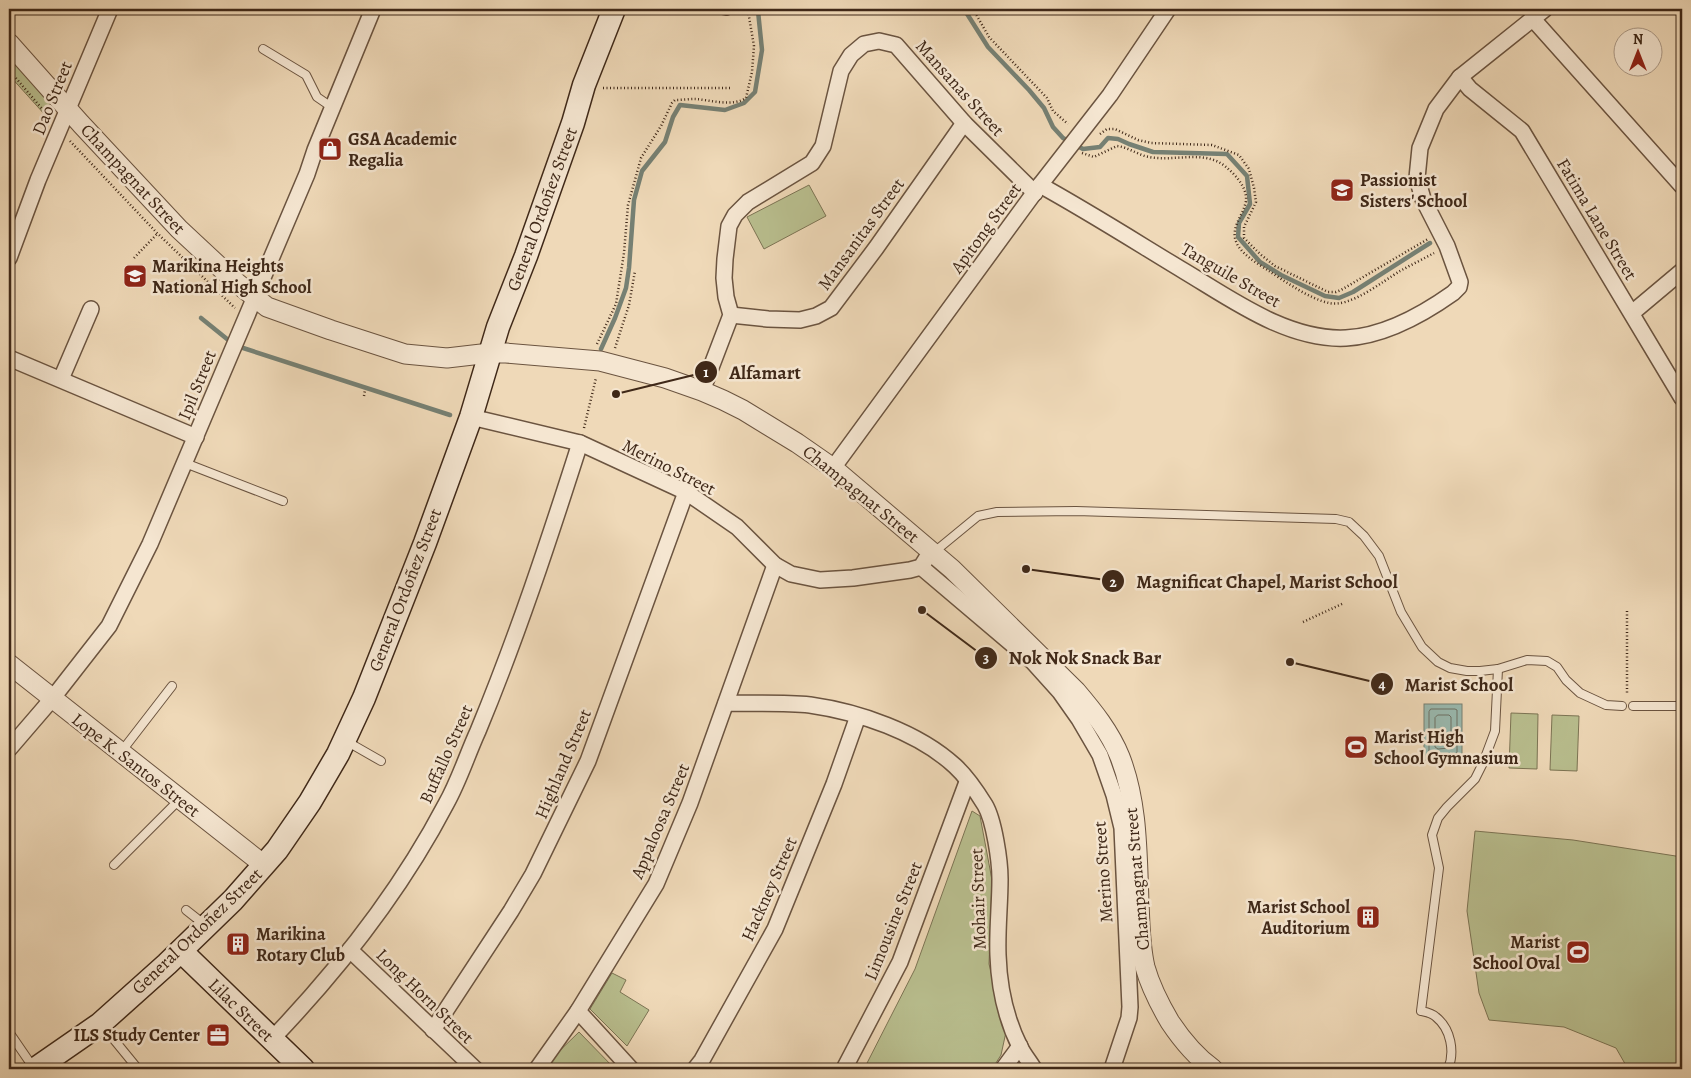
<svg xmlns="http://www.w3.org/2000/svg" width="1691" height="1078" font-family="Alegreya,serif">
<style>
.green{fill:#b9bf8f;stroke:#7c7454}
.water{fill:#9abab0;stroke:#768073}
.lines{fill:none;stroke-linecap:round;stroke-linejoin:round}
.shore{stroke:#6c7164;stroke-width:1}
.stream{stroke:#768073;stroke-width:4.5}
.service-casing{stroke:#6b5440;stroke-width:10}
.minor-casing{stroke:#6b5440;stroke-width:18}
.tertiary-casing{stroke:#6b5440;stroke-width:21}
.secondary-casing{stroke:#3f2818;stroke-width:25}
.path{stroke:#3f2818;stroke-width:2.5;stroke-dasharray:1 2.5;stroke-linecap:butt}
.service{stroke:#f5e6d1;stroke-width:8}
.minor{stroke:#f5e6d1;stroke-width:15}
.tertiary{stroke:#f5e6d1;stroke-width:19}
.secondary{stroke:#f5e6d1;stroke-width:22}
.labels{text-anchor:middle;stroke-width:5;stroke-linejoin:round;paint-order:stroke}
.street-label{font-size:18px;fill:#3f2818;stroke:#f5e6d1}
.poi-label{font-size:18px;font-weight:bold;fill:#3f2818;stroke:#f5e6d1;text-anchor:start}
.leader{fill:none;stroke:#3f2818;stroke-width:2}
.callout-dot{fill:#3f2818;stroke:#f5e6d1;stroke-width:2}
.mark-label{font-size:15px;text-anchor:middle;font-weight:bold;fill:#fff}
.callout-label{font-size:19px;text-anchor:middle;font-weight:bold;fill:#3f2818;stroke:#f5e6d1;stroke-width:5;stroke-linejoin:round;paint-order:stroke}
</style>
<rect width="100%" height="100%" fill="#efd9b8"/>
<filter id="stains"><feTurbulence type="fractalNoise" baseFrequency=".004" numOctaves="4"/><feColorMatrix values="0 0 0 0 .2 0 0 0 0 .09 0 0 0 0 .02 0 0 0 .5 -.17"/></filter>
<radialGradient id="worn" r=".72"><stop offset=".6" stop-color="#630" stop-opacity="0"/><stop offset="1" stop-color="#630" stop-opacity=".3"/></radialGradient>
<!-- green -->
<g class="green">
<polygon points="9,56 54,105 46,116 9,75"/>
<polygon points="809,185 826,216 764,249 747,217"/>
<polygon points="1511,713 1538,714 1537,769 1509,768"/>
<polygon points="1552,715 1579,716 1577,771 1550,770"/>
<polygon points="972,811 980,816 992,880 989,964 1006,1032 1001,1055 992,1069 864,1069 915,969"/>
<polygon points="1475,831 1573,840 1682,857 1682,1069 1628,1069 1616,1048 1564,1027 1489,1020 1479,993 1467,911"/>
<polygon points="612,973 626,980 620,992 649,1010 627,1046 590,1009"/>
<polygon points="579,1032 615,1069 553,1069 547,1063"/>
</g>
<!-- water -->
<rect class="water" x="1424" y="704" width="38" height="56"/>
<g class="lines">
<!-- shore -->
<g class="shore">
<polygon points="1431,709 1455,709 1457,710 1457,752 1456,754 1432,755 1429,754 1429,712"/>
<polygon points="1438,715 1449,715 1451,717 1451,746 1449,748 1438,749 1435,747 1435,718"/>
</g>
<!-- stream -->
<g class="stream">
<polyline points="964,9 988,47 1029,90 1044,108 1053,127 1063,138 1083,149 1100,147 1108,138 1118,139 1129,144 1153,152 1227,154 1247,176 1250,204 1239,223 1238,237 1260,262 1281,275 1325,296 1339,298 1353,292 1430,243"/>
<polyline points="201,318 227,339"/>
<polyline points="240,347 450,415"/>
<polyline points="601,349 615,318 626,288 629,268 634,200 642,171 665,142 673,117 680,105 725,110 744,103 755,92 762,50 758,11 761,9"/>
</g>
<!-- service casing -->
<g class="service-casing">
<g id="service">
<polyline points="718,9 727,11"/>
<polyline points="263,49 306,75 317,97 333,108"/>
<polyline points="185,463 283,501"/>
<polyline points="933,553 978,516 997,512 1076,511 1336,519 1349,522 1364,536 1379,556 1401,612 1422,647 1438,662 1450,668 1467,671 1480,671 1498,669 1527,660 1547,661 1557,667 1566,680 1580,693 1606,705 1622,706"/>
<polyline points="1633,706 1682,706"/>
<polyline points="346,741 381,761"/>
<polyline points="121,752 172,686"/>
<polyline points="114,865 180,799"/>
<polyline points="186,910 205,925"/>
<polyline points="102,1025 138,1069"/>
<polyline points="9,1032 33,1067"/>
<path d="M1448 1069C1455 1052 1451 1029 1436 1017 1432 1013 1426 1012 1421 1011L1439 868 1432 835 1438 818 1447 807 1475 779 1483 763 1495 731 1498 669"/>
</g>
</g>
<!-- minor casing -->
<g class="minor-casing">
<g id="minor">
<polyline points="1532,18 1682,186"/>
<polyline points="1460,77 1470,89 1522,131 1682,398"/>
<path d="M1040 185C1089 212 1136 242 1184 271 1231 299 1288 341 1346 338 1385 336 1422 315 1453 293L1459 287 1460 282 1447 246 1423 199 1417 178 1420 148 1436 109 1460 77 1545 9"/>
<polyline points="9,258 38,180 110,9"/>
<polyline points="1632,313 1682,271"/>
<polyline points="731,315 768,319 800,320 816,316 831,308 876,248 964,123"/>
<polyline points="9,358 196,437"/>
<polyline points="61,379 91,309"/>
<polyline points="702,391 731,315 726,297 724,278 725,259 729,226 735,215 748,202 812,163 823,146 841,71 851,55 864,44 879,41 896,45 964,123 1035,193"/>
<polyline points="471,417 580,443 686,492 737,527 775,565 791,574 820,580 853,578 910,570 921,567 926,559"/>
<polyline points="833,468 1040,185 1110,95 1168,9"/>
<polyline points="921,567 1033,662 1060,692 1079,719 1100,755 1114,795 1122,828 1130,1007 1129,1018 1112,1069"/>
<path d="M726 703C753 704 782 702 810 705 859 712 918 732 955 766 966 776 977 792 985 805 994 820 1000 861 1000 879 1000 904 997 930 998 955 999 986 1006 1019 1020 1047 1024 1055 1030 1062 1034 1069"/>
<polyline points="9,749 52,699 109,626 150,544 307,174 315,150 373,9"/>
<polyline points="350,950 475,1069"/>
<polyline points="578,1011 631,1069"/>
<polyline points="433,1030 511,911 533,874 588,761 686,492"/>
<path d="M272 1039C339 969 401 890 446 804 459 781 467 755 478 731 517 637 549 540 580 443"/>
<polyline points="537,1069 578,1011 656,884 690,803 775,565"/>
<polyline points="695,1069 702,1060 775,929 834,784 858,716"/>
<polyline points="844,1069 900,962 967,782"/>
<polyline points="1003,1069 1020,1046"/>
</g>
</g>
<!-- tertiary casing -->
<g class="tertiary-casing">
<g id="tertiary">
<path d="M9 43 81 124 179 229 237 283 267 307 331 330 405 354 447 358 490 353H506L600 361 665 378 702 391 723 400 743 410 797 443 833 468 952 569 1076 691C1093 711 1110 732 1120 757 1138 803 1137 854 1139 902 1140 924 1140 946 1145 967 1150 985 1160 1005 1170 1022 1182 1040 1195 1056 1213 1069"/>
<polyline points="9,664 264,865"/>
</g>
</g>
<!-- secondary casing -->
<g class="secondary-casing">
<g id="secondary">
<polyline points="181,951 303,1069"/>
<polyline points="35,1069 100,1024 167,964 233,900 277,850 310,802 338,754 364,698 425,543 471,417 498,327 526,256 573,123 584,85 614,9"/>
</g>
</g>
<!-- path -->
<g class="path">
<polyline points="973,9 989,37 1047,98 1053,111 1068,124"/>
<polyline points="9,70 49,117"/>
<polyline points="603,88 731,88"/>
<polyline points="1100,134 1107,129 1115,129 1138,140 1151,143 1212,145 1239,155 1249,169 1254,188 1256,202 1244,227 1244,238 1260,254 1275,266 1328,292 1336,292 1341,290 1428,239"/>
<polyline points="70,141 157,233 235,308"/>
<path d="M1082 153 1094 157 1117 146C1128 147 1138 155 1149 157 1174 162 1205 149 1226 167 1237 176 1250 191 1245 205 1242 216 1233 225 1235 238 1238 253 1257 263 1269 271 1286 282 1310 299 1329 303 1350 308 1383 281 1400 271 1411 265 1423 259 1434 253"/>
<polyline points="134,258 157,234"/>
<path d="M597 344 616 304 624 253 628 205 641 158 661 126 672 103 675 100C682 100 689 99 695 99 711 100 732 107 746 98L752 72 754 46 748 11 750 9"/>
<polyline points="615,348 629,305 635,271"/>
<polyline points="364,396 365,390"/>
<polyline points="584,428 596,378"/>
<polyline points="1627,611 1627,694"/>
<polyline points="1303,622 1344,603"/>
</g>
<!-- service -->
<use href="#service" class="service"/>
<!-- minor -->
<use href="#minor" class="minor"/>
<!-- tertiary -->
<use href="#tertiary" class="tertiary"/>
<!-- secondary -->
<use href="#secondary" class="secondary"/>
</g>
<!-- icons -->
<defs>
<g id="shop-square" transform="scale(1.25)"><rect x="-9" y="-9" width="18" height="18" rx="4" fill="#8f2418" stroke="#f5e6d1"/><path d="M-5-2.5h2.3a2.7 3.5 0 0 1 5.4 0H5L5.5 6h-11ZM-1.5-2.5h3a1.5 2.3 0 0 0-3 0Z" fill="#fff"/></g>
<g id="school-square" transform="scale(1.25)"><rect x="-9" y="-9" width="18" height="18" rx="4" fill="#8f2418" stroke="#f5e6d1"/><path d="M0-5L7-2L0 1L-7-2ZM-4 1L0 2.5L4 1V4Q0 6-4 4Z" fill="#fff"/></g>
<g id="stadium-square" transform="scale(1.25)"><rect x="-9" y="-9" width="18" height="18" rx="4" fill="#8f2418" stroke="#f5e6d1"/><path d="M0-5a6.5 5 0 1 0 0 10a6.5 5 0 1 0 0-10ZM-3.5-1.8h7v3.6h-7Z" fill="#fff"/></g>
<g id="building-square" transform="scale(1.25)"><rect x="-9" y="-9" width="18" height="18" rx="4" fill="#8f2418" stroke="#f5e6d1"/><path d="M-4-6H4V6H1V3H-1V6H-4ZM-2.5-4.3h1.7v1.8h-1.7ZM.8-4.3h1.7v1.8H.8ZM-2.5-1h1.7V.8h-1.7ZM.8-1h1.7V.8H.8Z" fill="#fff"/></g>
<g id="office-square" transform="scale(1.25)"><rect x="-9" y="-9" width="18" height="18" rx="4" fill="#8f2418" stroke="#f5e6d1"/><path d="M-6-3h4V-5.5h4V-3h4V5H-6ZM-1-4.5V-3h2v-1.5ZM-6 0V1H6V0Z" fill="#fff"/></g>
</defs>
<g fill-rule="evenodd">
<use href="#shop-square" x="330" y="149"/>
<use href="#school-square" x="1342" y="190"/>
<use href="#school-square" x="135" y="276"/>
<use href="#stadium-square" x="1356" y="747"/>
<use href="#building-square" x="1368" y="917"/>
<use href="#building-square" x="238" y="944"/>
<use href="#stadium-square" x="1578" y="952"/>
<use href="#office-square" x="218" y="1035"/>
</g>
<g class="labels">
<!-- street labels -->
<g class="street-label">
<text transform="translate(960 88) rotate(48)" y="6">Mansanas Street</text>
<text transform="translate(52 98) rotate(-68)" y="6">Dao Street</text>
<text transform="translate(133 179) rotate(47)" y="6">Champagnat Street</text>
<text transform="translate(542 209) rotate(-70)" y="6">General Ordoñez Street</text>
<text transform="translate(1597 219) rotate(59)" y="6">Fatima Lane Street</text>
<text transform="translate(986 228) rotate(-54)" y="6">Apitong Street</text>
<text transform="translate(861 234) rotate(-54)" y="6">Mansanitas Street</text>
<text transform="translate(1231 275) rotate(30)" y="6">Tanguile Street</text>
<text transform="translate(197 385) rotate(-68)" y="6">Ipil Street</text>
<text transform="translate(669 467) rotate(27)" y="6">Merino Street</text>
<text transform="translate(861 494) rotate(39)" y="6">Champagnat Street</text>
<text transform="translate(405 590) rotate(-69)" y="6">General Ordoñez Street</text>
<text transform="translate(446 754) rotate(-66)" y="6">Buffallo Street</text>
<text transform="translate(563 764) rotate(-67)" y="6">Highland Street</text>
<text transform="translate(136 765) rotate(38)" y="6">Lope K. Santos Street</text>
<text transform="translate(660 821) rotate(-67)" y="6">Appaloosa Street</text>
<text transform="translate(1103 872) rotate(-94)" y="6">Merino Street</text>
<text transform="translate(1137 879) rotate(-95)" y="6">Champagnat Street</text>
<text transform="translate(769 889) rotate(-66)" y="6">Hackney Street</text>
<text transform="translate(978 899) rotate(-92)" y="6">Mohair Street</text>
<text transform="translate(893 921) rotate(-68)" y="6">Limousine Street</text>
<text transform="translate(197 931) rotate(-44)" y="6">General Ordoñez Street</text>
<text transform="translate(425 996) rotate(44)" y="6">Long Horn Street</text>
<text transform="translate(241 1010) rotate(44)" y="6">Lilac Street</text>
</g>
<!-- poi labels -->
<g class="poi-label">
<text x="348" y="145">GSA Academic<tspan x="348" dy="21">Regalia</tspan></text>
<text x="1360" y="186">Passionist<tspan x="1360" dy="21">Sisters' School</tspan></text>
<text x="152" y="272">Marikina Heights<tspan x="152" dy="21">National High School</tspan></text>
<text x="1374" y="743">Marist High<tspan x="1374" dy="21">School Gymnasium</tspan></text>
<text x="1350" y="913" text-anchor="end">Marist School<tspan x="1350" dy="21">Auditorium</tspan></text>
<text x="256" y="940">Marikina<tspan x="256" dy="21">Rotary Club</tspan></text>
<text x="1560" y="948" text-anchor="end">Marist<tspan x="1560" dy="21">School Oval</tspan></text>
<text x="200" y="1041" text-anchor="end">ILS Study Center</text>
</g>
</g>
<!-- callouts -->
<path class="leader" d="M616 394L706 372M1026 569L1113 581M922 610L986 658M1290 662L1382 684"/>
<g class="callout-dot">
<circle cx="616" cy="394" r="5"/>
<circle cx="1026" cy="569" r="5"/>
<circle cx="922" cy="610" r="5"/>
<circle cx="1290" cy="662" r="5"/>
<circle cx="706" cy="372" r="12"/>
<circle cx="1113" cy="581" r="12"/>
<circle cx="986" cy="658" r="12"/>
<circle cx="1382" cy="684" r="12"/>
</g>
<g class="mark-label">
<text x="706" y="377">1</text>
<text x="1113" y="587">2</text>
<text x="986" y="663">3</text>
<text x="1382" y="689">4</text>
</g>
<g class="callout-label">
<text x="765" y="379">Alfamart</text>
<text x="1267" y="588">Magnificat Chapel, Marist School</text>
<text x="1085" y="664">Nok Nok Snack Bar</text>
<text x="1459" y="691">Marist School</text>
</g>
<!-- margin -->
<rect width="1691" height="1078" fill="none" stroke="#efd9b8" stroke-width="30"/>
<rect x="10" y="10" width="1671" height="1058" fill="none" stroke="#3f2818" stroke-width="2.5"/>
<rect x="15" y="15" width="1661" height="1048" fill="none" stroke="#3f2818"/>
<!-- north arrow -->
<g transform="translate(1638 52)"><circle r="24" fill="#f5e6d1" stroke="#ac9a87"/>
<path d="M0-4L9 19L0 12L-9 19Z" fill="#8f2418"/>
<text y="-8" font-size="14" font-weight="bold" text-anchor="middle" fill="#3f2818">N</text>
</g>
<rect width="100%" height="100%" filter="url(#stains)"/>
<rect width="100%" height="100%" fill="url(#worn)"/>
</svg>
